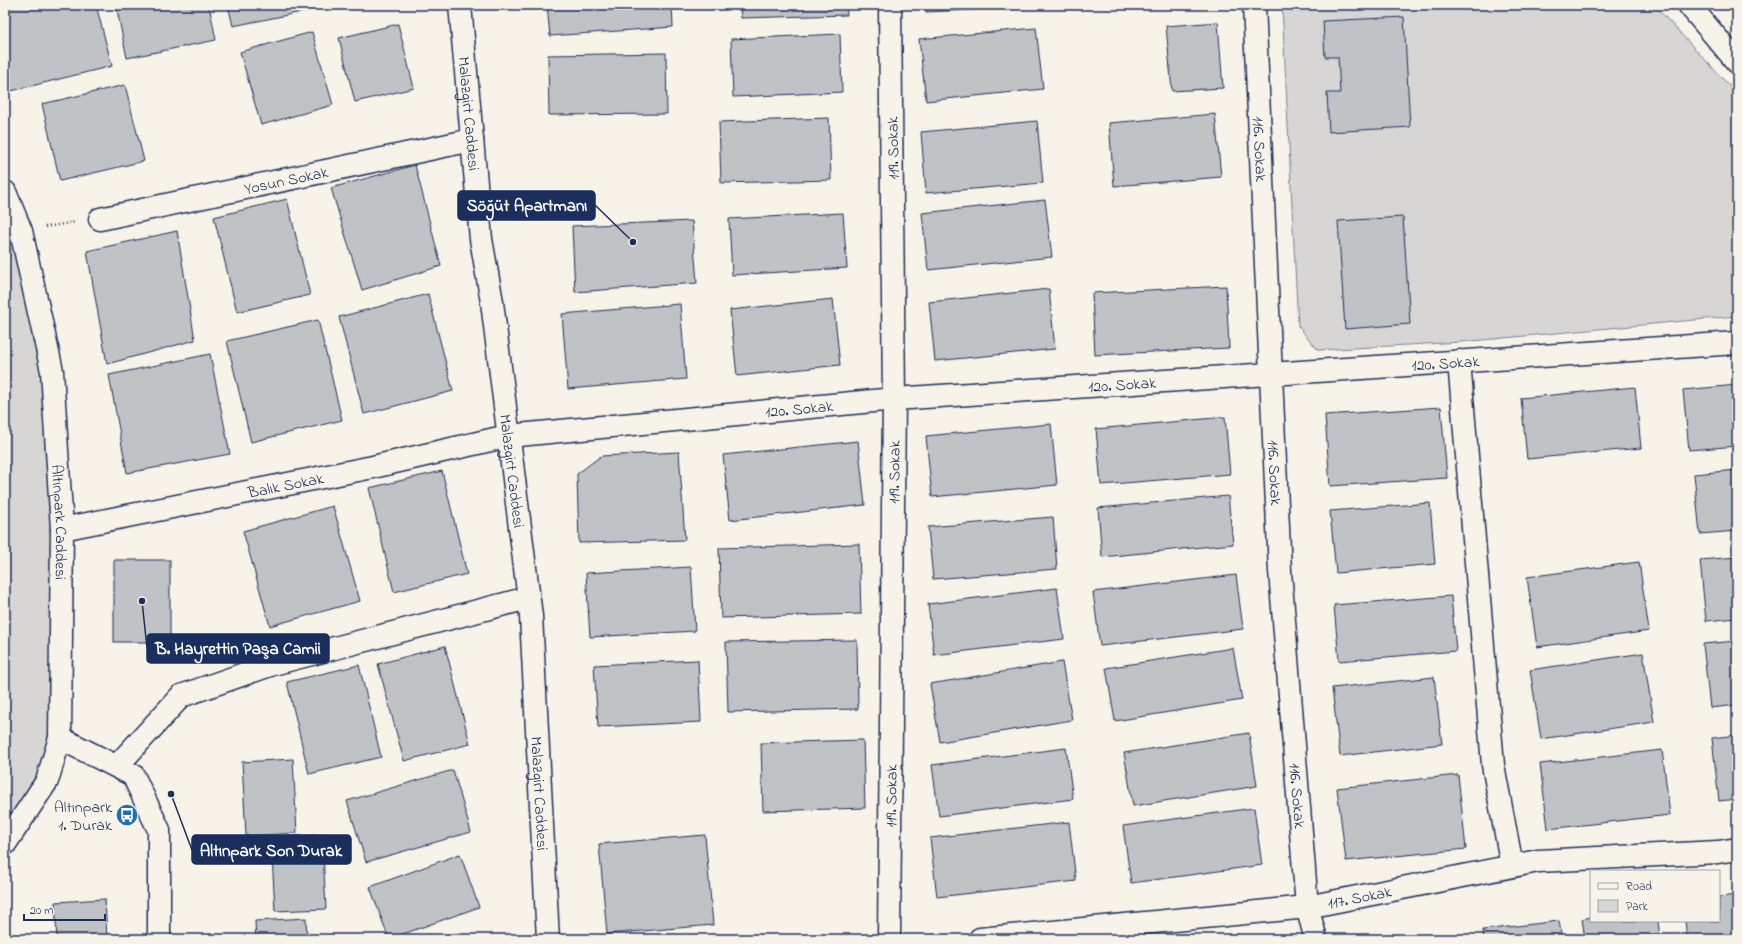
<svg xmlns="http://www.w3.org/2000/svg" width="1742" height="944" font-family="'Indie Flower',sans-serif">
<style>
.green{fill:#d7d6d4;stroke:#798299}
.building{fill:#c0c3c5;stroke:#1b2f5e}
.lines{fill:none;stroke-linecap:round;stroke-linejoin:round}
.minor-casing{stroke:#1b2f5e;stroke-width:25}
.path{stroke:#1b2f5e;stroke-width:2.5;stroke-dasharray:1 3;stroke-linecap:butt}
.minor{stroke:#f7f3e8;stroke-width:22}
.labels{text-anchor:middle;stroke-width:4;stroke-linejoin:round;paint-order:stroke}
.street-label{font-size:16px;fill:#1b2f5e;stroke:#f7f3e8}
.poi-label{font-size:16px;fill:#1b2f5e;stroke:#f7f3e8;text-anchor:end}
.leader{fill:none;stroke:#1b2f5e;stroke-width:1.5}
.callout-dot{fill:#1b2f5e;stroke:#f7f3e8;stroke-width:1.5}
.callout{fill:#1b2f5e;stroke:#1b2f5e;stroke-width:1.5}
.callout-label{font-size:17px;text-anchor:middle;font-weight:bold;fill:#fff}
</style>
<rect width="100%" height="100%" fill="#f7f3e8"/>
<filter id="ink" filterUnits="userSpaceOnUse"><feTurbulence type="fractalNoise" baseFrequency=".025" numOctaves="2"/><feDisplacementMap in="SourceGraphic" scale="8" xChannelSelector="R" yChannelSelector="G"/><feConvolveMatrix kernelMatrix="1 2 1 2 8 2 1 2 1" color-interpolation-filters="sRGB"/></filter>
<g filter="url(#ink)">
<!-- green -->
<g class="green">
<polygon points="1282,5 1654,5 1737,94 1737,316 1461,342 1318,350 1298,326"/>
<polygon points="5,192 52,371 60,738 5,844"/>
</g>
<!-- building -->
<g class="building">
<polygon points="5,5 96,5 112,66 11,91 5,67"/>
<polygon points="116,5 209,5 216,40 127,58"/>
<polygon points="228,5 316,5 317,9 233,26"/>
<polygon points="547,5 672,5 673,27 550,36"/>
<polygon points="740,5 846,5 847,15 741,18"/>
<polygon points="925,5 1036,5 1036,7 926,12"/>
<polygon points="1404,17 1410,127 1329,132 1327,93 1340,93 1338,57 1325,57 1323,21"/>
<polygon points="1218,22 1223,88 1172,91 1166,26"/>
<polygon points="398,24 414,88 355,102 339,38"/>
<polygon points="1036,28 1043,89 926,101 919,39"/>
<polygon points="312,32 333,105 261,125 240,52"/>
<polygon points="840,34 842,92 733,97 731,39"/>
<polygon points="666,53 667,114 549,115 548,55"/>
<polygon points="125,85 144,161 60,181 42,104"/>
<polygon points="1215,114 1221,177 1114,186 1109,123"/>
<polygon points="829,118 831,180 721,183 719,122"/>
<polygon points="1037,121 1043,183 926,193 921,132"/>
<polygon points="415,165 441,266 362,290 331,188"/>
<polygon points="287,199 310,295 237,312 214,217"/>
<polygon points="1045,200 1052,257 928,270 922,213"/>
<polygon points="843,213 847,268 732,275 729,219"/>
<polygon points="1403,217 1410,324 1345,329 1338,221"/>
<polygon points="692,221 697,283 575,292 572,226"/>
<polygon points="177,231 195,340 107,364 87,251"/>
<polygon points="1226,286 1229,348 1095,355 1092,293"/>
<polygon points="1049,289 1055,349 935,361 929,302"/>
<polygon points="428,294 453,391 364,414 339,317"/>
<polygon points="833,299 840,365 737,376 730,310"/>
<polygon points="680,304 686,379 568,389 562,314"/>
<polygon points="318,320 342,420 251,442 227,341"/>
<polygon points="210,354 230,454 127,473 109,375"/>
<polygon points="1737,385 1737,446 1689,450 1683,390"/>
<polygon points="1635,387 1641,448 1527,459 1521,398"/>
<polygon points="1441,407 1447,478 1330,486 1325,415"/>
<polygon points="1225,417 1230,474 1101,485 1096,429"/>
<polygon points="1051,424 1057,485 932,497 926,436"/>
<polygon points="858,441 865,505 730,520 723,455"/>
<polygon points="679,452 685,540 579,543 577,474 601,456"/>
<polygon points="1737,470 1737,531 1700,534 1694,474"/>
<polygon points="442,471 467,574 394,592 369,488"/>
<polygon points="1228,496 1233,544 1102,557 1098,508"/>
<polygon points="1430,503 1435,564 1336,573 1330,511"/>
<polygon points="333,506 360,601 270,626 243,531"/>
<polygon points="1053,517 1057,569 933,579 928,527"/>
<polygon points="859,544 861,614 721,618 719,548"/>
<polygon points="1737,557 1737,618 1706,621 1700,560"/>
<rect x="114" y="560" width="56" height="82"/>
<polygon points="1639,562 1649,631 1537,647 1527,577"/>
<polygon points="691,567 695,631 590,637 586,573"/>
<polygon points="1236,575 1243,629 1100,646 1093,592"/>
<polygon points="1057,588 1064,639 934,655 928,604"/>
<polygon points="1451,596 1456,651 1339,661 1334,605"/>
<polygon points="857,640 858,709 728,712 726,642"/>
<polygon points="1737,641 1737,705 1710,708 1703,644"/>
<polygon points="445,646 470,744 404,761 378,664"/>
<polygon points="1233,648 1242,700 1115,721 1106,668"/>
<polygon points="1643,653 1654,722 1541,739 1530,670"/>
<polygon points="698,660 701,722 598,727 594,665"/>
<polygon points="1062,662 1072,720 940,742 930,684"/>
<polygon points="359,665 381,757 309,774 287,682"/>
<polygon points="1434,677 1442,744 1340,756 1332,688"/>
<polygon points="1249,733 1257,786 1133,806 1124,753"/>
<polygon points="1737,735 1737,799 1719,801 1712,738"/>
<polygon points="863,740 865,808 763,811 761,743"/>
<polygon points="1066,748 1073,799 939,816 932,765"/>
<polygon points="1662,750 1670,815 1548,829 1540,764"/>
<polygon points="293,759 297,833 246,836 242,762"/>
<polygon points="453,770 471,832 366,862 347,801"/>
<polygon points="1458,775 1466,849 1346,861 1337,788"/>
<polygon points="1254,808 1262,865 1131,883 1123,826"/>
<polygon points="1069,822 1076,881 937,897 930,838"/>
<polygon points="322,835 326,909 275,911 271,837"/>
<polygon points="705,835 713,925 607,934 599,844"/>
<polygon points="460,854 479,907 389,939 370,887"/>
<polygon points="1737,895 1737,939 1687,939 1685,921 1719,921 1719,897"/>
<polygon points="105,899 107,939 57,939 55,902"/>
<polygon points="1591,917 1591,921 1658,921 1660,939 1585,939 1582,919"/>
<polygon points="306,918 307,939 256,939 255,921"/>
<polygon points="1559,921 1562,939 1484,939 1483,930"/>
</g>
<g class="lines">
<!-- minor casing -->
<g class="minor-casing">
<g id="minor">
<path id="s1" d="M460 5 481 239 492 302 531 616 548 939"/>
<path id="s2" d="M1254 5 1280 571 1307 907 1316 939"/>
<polyline points="1689,5 1737,62"/>
<path id="s3" d="M5 192 21 231 52 371 62 529 60 738 47 781 5 844"/>
<path id="s4" d="M100 219 472 140"/>
<polyline points="1459,361 1493,765 1512,866"/>
<path id="s5" d="M62 529 373 467 508 436 894 399 1737 343"/>
<polyline points="60,738 133,775 159,830 159,939"/>
<polyline points="117,766 181,696 273,664 528,598"/>
<path id="s6" d="M889 939 894 399 890 5"/>
<path id="s7" d="M980 939 1307 907 1538 861 1718 852 1737 849"/>
</g>
</g>
<!-- path -->
<polyline class="path" points="45,227 76,222"/>
<!-- minor -->
<use href="#minor" class="minor"/>
</g>
</g>
<!-- icons -->
<defs>
<g id="bus-disc" transform="scale(1.15)"><circle r="9.5" fill="#1f6fb2" stroke="#f7f3e8"/><path d="M-5-6H5V4H4V6H2V4H-2V6H-4V4H-5ZM-3.5-4V0h7V-4ZM-3.5 1.2v1.5H-2V1.2ZM2 1.2v1.5H3.5V1.2Z" fill="#fff"/></g>
</defs>
<g fill-rule="evenodd">
<use href="#bus-disc" x="127" y="815"/>
</g>
<g class="labels">
<!-- street labels -->
<g class="street-label">
<text dy="6" stroke="none"><textPath href="#s1" startOffset="109">Malazgirt Caddesi</textPath></text>
<text transform="translate(892 148) rotate(-91)" y="6">119. Sokak</text>
<text dy="6" stroke="none"><textPath href="#s2" startOffset="144">116. Sokak</textPath></text>
<text dy="6" stroke="none"><textPath href="#s4" startOffset="190">Yosun Sokak</textPath></text>
<text dy="6" stroke="none"><textPath href="#s5" startOffset="1396">120. Sokak</textPath></text>
<text dy="6" stroke="none"><textPath href="#s5" startOffset="1072">120. Sokak</textPath></text>
<text dy="6" stroke="none"><textPath href="#s5" startOffset="748">120. Sokak</textPath></text>
<text dy="6" stroke="none"><textPath href="#s1" startOffset="469">Malazgirt Caddesi</textPath></text>
<text dy="6" stroke="none"><textPath href="#s6" startOffset="467">119. Sokak</textPath></text>
<text dy="6" stroke="none"><textPath href="#s2" startOffset="468">116. Sokak</textPath></text>
<text dy="6" stroke="none"><textPath href="#s5" startOffset="228">Balık Sokak</textPath></text>
<text dy="6" stroke="none"><textPath href="#s3" startOffset="337">Altınpark Caddesi</textPath></text>
<text dy="6" stroke="none"><textPath href="#s1" startOffset="793">Malazgirt Caddesi</textPath></text>
<text dy="6" stroke="none"><textPath href="#s6" startOffset="143">119. Sokak</textPath></text>
<text dy="6" stroke="none"><textPath href="#s2" startOffset="792">116. Sokak</textPath></text>
<text dy="6" stroke="none"><textPath href="#s7" startOffset="382">117. Sokak</textPath></text>
</g>
<!-- poi labels -->
<g class="poi-label">
<text x="112" y="812">Altınpark<tspan x="112" dy="18">1. Durak</tspan></text>
</g>
</g>
<!-- callouts -->
<path class="leader" d="M633 242L595 205M142 601L147 648M171 794L192 850"/>
<g class="callout-dot">
<circle cx="633" cy="242" r="4"/>
<circle cx="142" cy="601" r="4"/>
<circle cx="171" cy="794" r="4"/>
</g>
<g class="callout">
<rect x="458" y="191" width="137" height="29" rx="4"/>
<rect x="147" y="634" width="182" height="29" rx="4"/>
<rect x="192" y="835" width="159" height="29" rx="4"/>
</g>
<g class="callout-label">
<text x="527" y="211">Söğüt Apartmanı</text>
<text x="238" y="654">B. Hayrettin Paşa Camii</text>
<text x="271" y="856">Altınpark Son Durak</text>
</g>
<!-- margin -->
<rect width="1742" height="944" fill="none" stroke="#f7f3e8" stroke-width="20"/>
<rect x="10" y="10" width="1722" height="924" fill="none" stroke="#1b2f5e" stroke-width="1.5" filter="url(#ink)"/>
<!-- legend -->
<rect x="1590" y="870" width="130" height="52" fill="#f7f3e8" stroke="#9fa5b1"/>
<rect x="1598" y="883" width="20" height="6" fill="#f7f3e8" stroke="#9fa5b1"/>
<text x="1626" y="890" font-size="12" fill="#1b2f5e">Road</text>
<rect x="1598" y="900" width="20" height="12" fill="#d7d6d4" stroke="#9fa5b1"/>
<text x="1626" y="910" font-size="12" fill="#1b2f5e">Park</text>
<!-- scale -->
<path d="M24 914v6h81v-6" fill="none" stroke="#1b2f5e" stroke-width="2"/>
<text x="30" y="914" font-size="12" fill="#1b2f5e" stroke="#f7f3e8" stroke-width="3" paint-order="stroke">20 m</text>
</svg>
